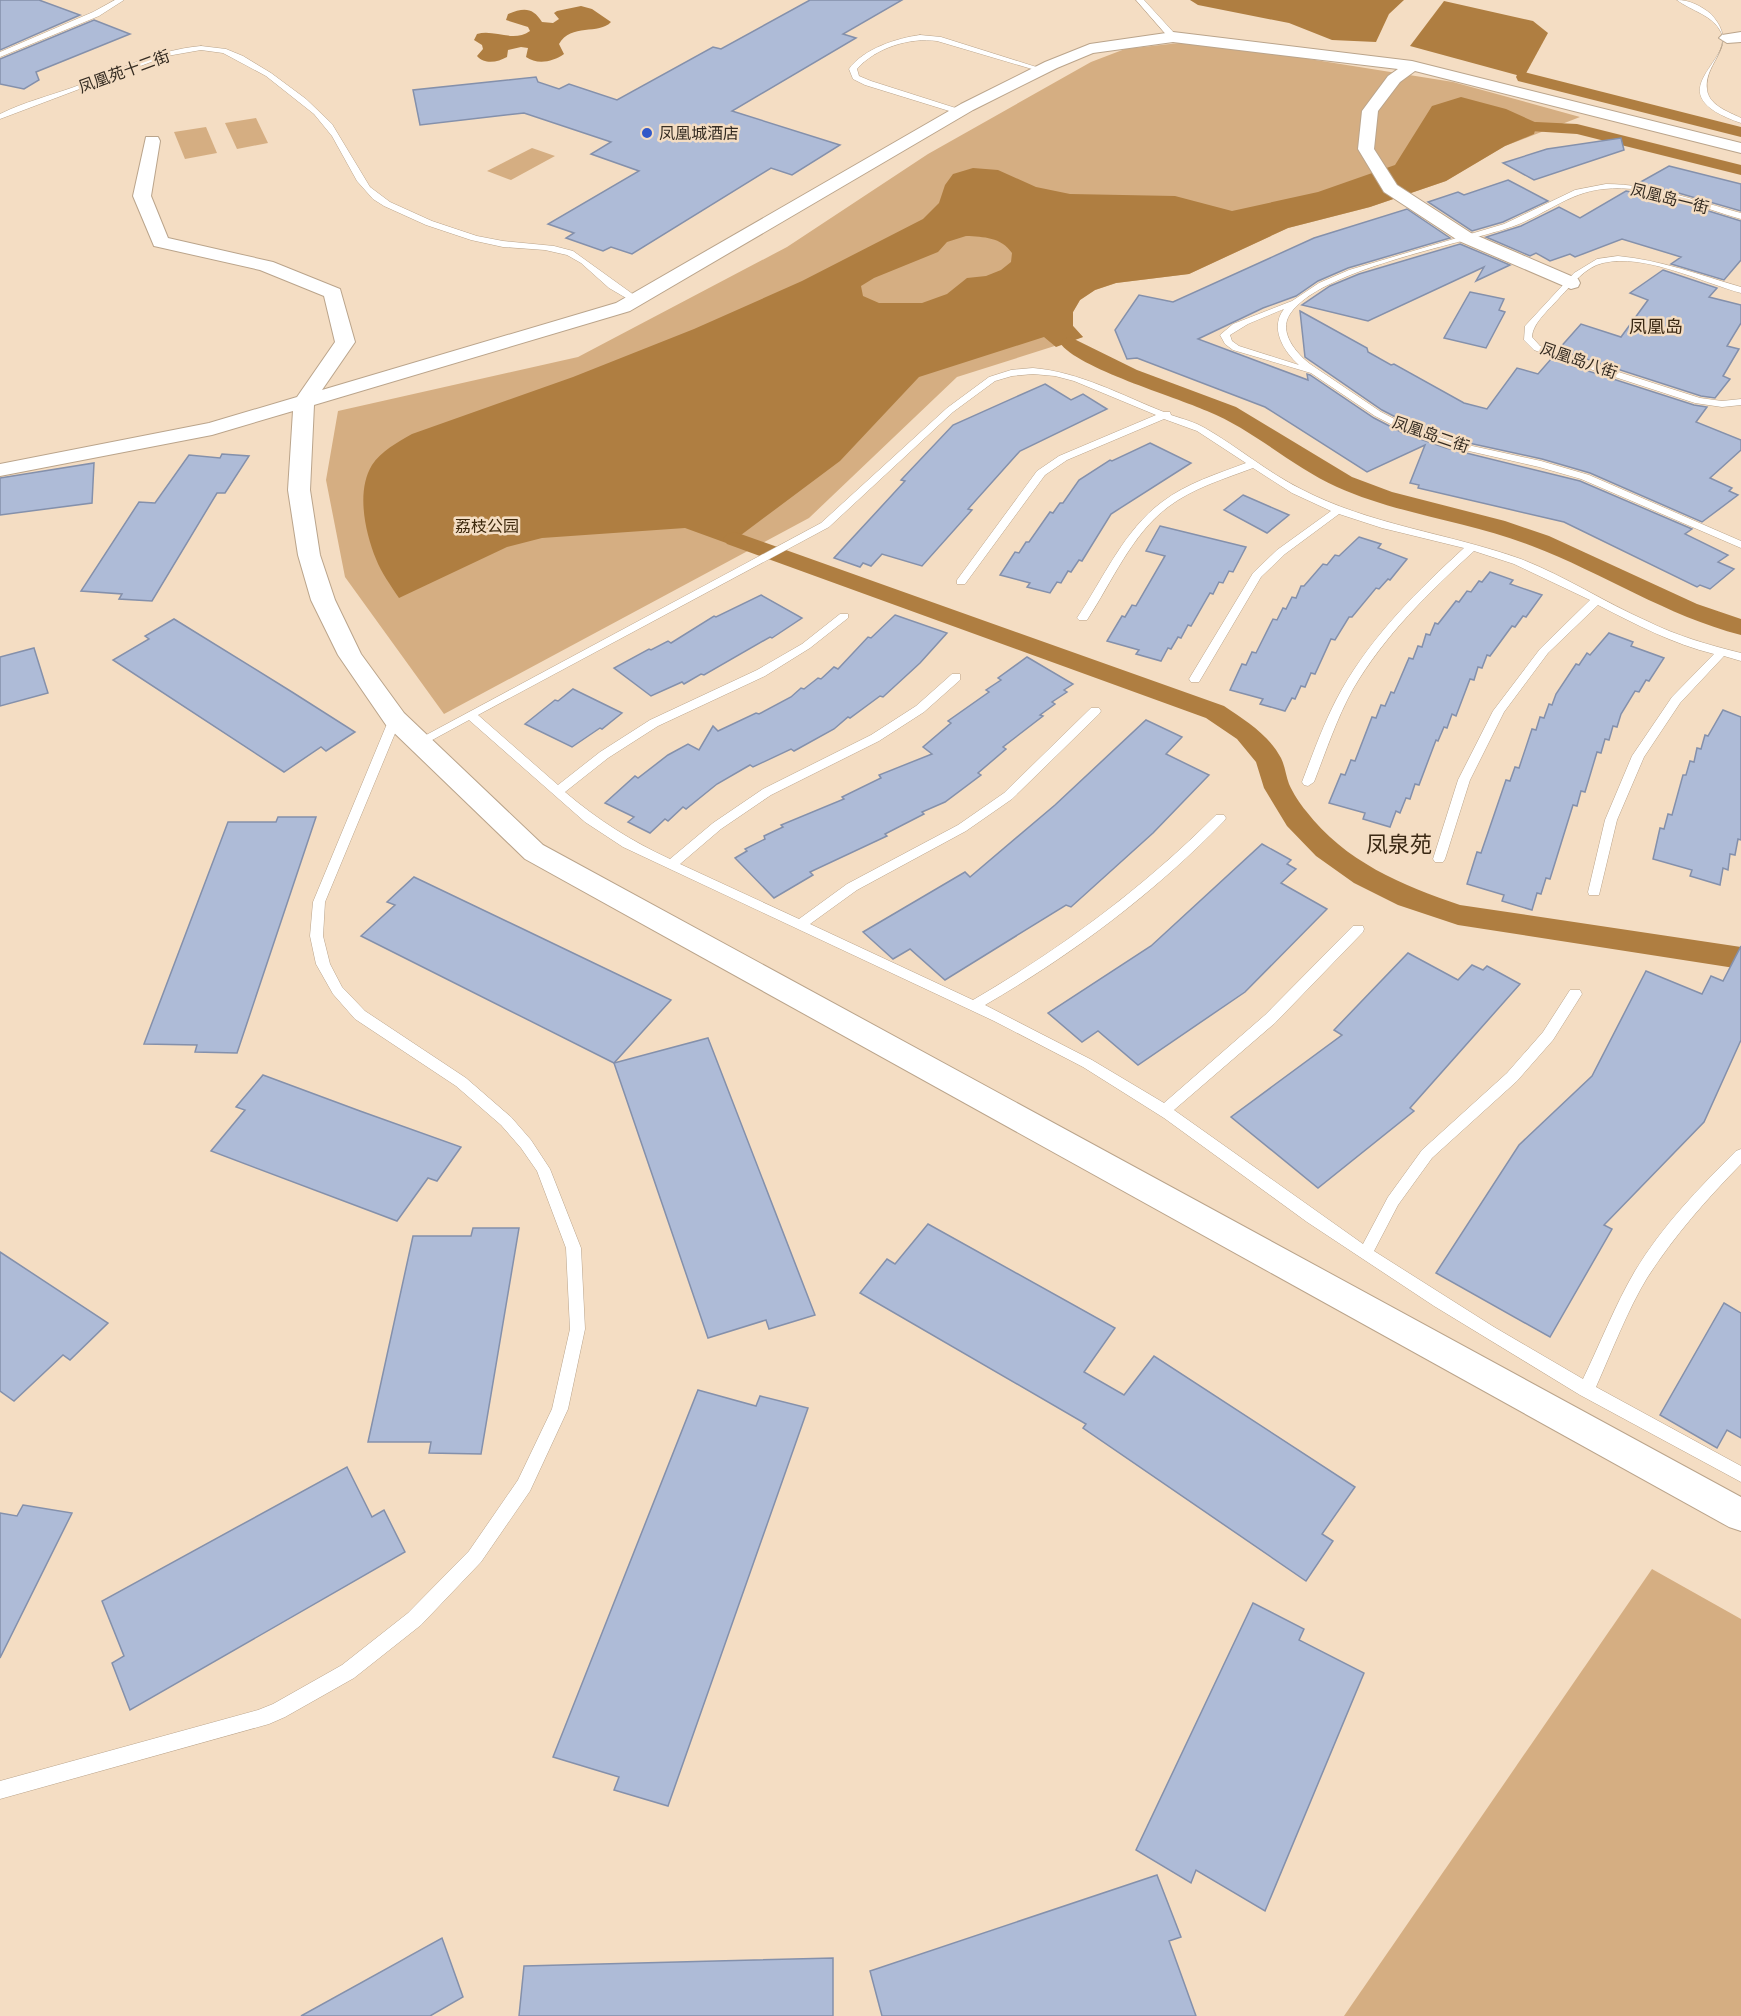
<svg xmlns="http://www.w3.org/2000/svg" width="1741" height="2016" font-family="Overpass,'Noto Sans SC',sans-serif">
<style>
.green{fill:#d5ae82}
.water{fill:#af7e41;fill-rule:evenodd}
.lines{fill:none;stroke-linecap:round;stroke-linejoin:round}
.canal{fill:#af7e41;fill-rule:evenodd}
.building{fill:#aebbd7;stroke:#8490ab;stroke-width:1.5}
.lane-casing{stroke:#baa48b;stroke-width:1}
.street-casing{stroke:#baa48b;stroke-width:2}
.lane{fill:#fff;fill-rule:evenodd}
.street{fill:#fff;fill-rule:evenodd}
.poi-dot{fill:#3258c8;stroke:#f4ddc3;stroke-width:2}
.labels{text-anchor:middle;stroke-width:5;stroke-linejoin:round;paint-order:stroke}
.far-street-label{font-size:16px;fill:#352c22;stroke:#f4ddc3}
.far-poi-label{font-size:16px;fill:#352c22;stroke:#f4ddc3;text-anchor:start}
.far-park-label{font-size:16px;fill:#3d280c;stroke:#f4ddc3}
.far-quarter-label{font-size:18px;fill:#3b2914;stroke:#f4ddc3}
.quarter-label{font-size:22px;fill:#3b2914;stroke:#f4ddc3}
</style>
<rect width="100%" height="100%" fill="#f4ddc3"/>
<!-- green -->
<g class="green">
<polygon points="1197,41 1453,82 1580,117 1505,146 1446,181 1370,207 1288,228 1189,274 1116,283 1095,290 1080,300 1073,312 1073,326 1083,337 957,377 809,518 444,714 345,577 326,480 338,411 578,357 787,247 928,154 1091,62 1125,49"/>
<polygon points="256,118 268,143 237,149 225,123"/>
<polygon points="206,127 217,153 185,159 174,132"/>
<polygon points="532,148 555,156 511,180 487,171"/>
<polygon points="1652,1569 1741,1619 1741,2016 1344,2016"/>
</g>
<!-- water -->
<g class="water">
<polygon points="1190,0 1404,0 1389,14 1376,42 1332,40 1289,23 1198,5"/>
<polygon points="1444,1 1533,21 1548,33 1524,77 1410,46"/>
<path d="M581 6 592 9 611 22C599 35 571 23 559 44L564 54C553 62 537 65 526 57L528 48 521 47 508 50 507 57C498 62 485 65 477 56L483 49 482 45 474 40 477 34C495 29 513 43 530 31L528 27 506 20 508 14C525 7 533 8 542 22L553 23 559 19 554 13 557 11Z"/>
<path d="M1461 97 1506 109 1537 123 1534 134 1505 146 1446 181 1370 207 1288 228 1189 274 1116 283 1095 290 1080 300 1073 312V326L1083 337 1056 347 1044 337 919 377 840 461 729 544 685 528 542 538 507 547 399 598C391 586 381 572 376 559 365 532 356 491 372 465 381 451 398 442 412 434L573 377 694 329 802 281 923 219 939 203 945 185 953 174 973 168 998 170 1036 187 1070 194 1175 196 1232 211 1318 192 1395 165 1432 106ZM966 236C984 237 1001 237 1012 253L1011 262 1001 270 986 276 967 278 947 294 922 303H879L863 296 861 286 874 278 938 252 947 242Z"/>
</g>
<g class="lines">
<!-- canal -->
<g class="canal">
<polygon points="1524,72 1741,127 1741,137 1518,81 1516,77 1518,73"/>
<polygon points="1536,122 1577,124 1741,165 1741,175 1577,134 1530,131 1527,127 1530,123"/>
<path d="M1070 337 1137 370 1236 407 1352 477 1392 492 1505 521 1549 536 1697 604 1741 619V635C1667 616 1603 573 1532 546 1469 521 1399 515 1337 487 1291 466 1254 430 1207 411 1176 397 1077 368 1060 343L1063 339Z"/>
<path d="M735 532 1224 706C1245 720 1269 735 1281 758 1285 766 1286 776 1289 784 1293 793 1300 804 1306 811 1344 861 1403 886 1460 905L1741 947V969L1458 925 1398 905 1354 883 1316 856 1287 826 1264 788 1256 762 1237 739 1206 718 727 544 723 539 727 534Z"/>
</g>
</g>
<!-- building -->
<g class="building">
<polygon points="0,0 39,0 80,15 0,50"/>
<polygon points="810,0 902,0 843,34 856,38 732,111 840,145 792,175 771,168 632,254 611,247 603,251 566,238 574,233 548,224 639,171 591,154 611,142 524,113 420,125 413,90 536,77 538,82 559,89 569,84 617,100 713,47 721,49"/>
<polygon points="94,20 130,34 36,72 39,80 24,89 0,84 0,59"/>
<polygon points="1621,138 1624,150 1534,180 1503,163 1547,149"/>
<polygon points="1669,166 1741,184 1741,211 1675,192 1637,184"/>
<polygon points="1508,180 1548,201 1503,222 1472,231 1428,202 1458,192 1464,195"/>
<polygon points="1626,191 1673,200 1741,221 1741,260 1724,280 1671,264 1681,257 1622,239 1575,257 1570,254 1550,261 1536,253 1530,256 1486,237 1521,226 1559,207 1580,218"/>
<polygon points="1407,209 1450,238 1348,268 1318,281 1296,296 1263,308 1198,339 1308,380 1307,374 1310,375 1374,418 1403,433 1446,448 1580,481 1692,529 1685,534 1728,555 1718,562 1734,569 1710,589 1700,585 1697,587 1564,522 1418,488 1419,485 1410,483 1425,445 1367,472 1265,407 1137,358 1127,359 1115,330 1139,295 1173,302 1314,238"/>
<polygon points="1460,244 1510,265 1476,281 1484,267 1368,321 1302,305 1330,286 1359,274"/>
<polygon points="1663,270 1717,288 1709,297 1741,305 1741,323 1727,346 1739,349 1723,376 1730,379 1715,398 1701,396 1558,350 1581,324 1621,337 1648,300 1630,293"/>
<polygon points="1470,292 1504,299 1499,310 1505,312 1486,348 1444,338"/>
<polygon points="1300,311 1367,348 1368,352 1391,365 1394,364 1464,403 1487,409 1517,368 1538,374 1551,359 1694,405 1707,407 1696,422 1741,440 1741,450 1710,478 1732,488 1729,491 1738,495 1702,522 1590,473 1542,459 1455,440 1411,425 1382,410 1305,357"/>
<polygon points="1045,384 1071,400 1083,394 1107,409 1020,451 968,509 972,510 922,566 882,554 871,566 863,563 860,567 834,558 905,481 901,480 953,425"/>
<polygon points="1150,443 1191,463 1111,514 1082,561 1079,560 1071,572 1068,571 1061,583 1057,582 1050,593 1027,587 1030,583 1000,575 1015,552 1019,553 1026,542 1029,542 1050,512 1053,513 1060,503 1063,503 1079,480 1110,460 1112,461"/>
<polygon points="222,454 249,456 225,493 217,493 152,601 119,599 122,594 81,591 139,502 155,503 189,455 220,458"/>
<polygon points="94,463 92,503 0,515 0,478"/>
<polygon points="1243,495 1289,515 1267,533 1224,510"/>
<polygon points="1160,526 1246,547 1233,572 1229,571 1223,583 1219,582 1213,594 1210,593 1191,626 1188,625 1181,638 1178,637 1171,649 1168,648 1161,661 1136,654 1139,650 1107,641 1122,616 1125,617 1132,605 1136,606 1165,556 1146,551"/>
<polygon points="1359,537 1381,544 1378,548 1407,559 1390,580 1388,579 1379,589 1376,588 1352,617 1349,617 1335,640 1331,639 1315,674 1311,673 1305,687 1301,686 1295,699 1292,698 1285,711 1260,704 1263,699 1230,690 1242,664 1246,665 1252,652 1256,653 1273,619 1277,620 1283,608 1286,609 1292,597 1296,598 1301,586 1304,586 1323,564 1327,565 1335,555 1339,556"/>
<polygon points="1490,572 1513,580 1510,584 1542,595 1526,617 1523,616 1515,627 1512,626 1490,656 1487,655 1482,668 1478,667 1474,680 1470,679 1456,716 1452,714 1447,728 1444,727 1438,741 1436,740 1419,785 1415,784 1410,799 1406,798 1400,813 1396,811 1390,827 1363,819 1365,813 1329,803 1341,774 1345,775 1351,760 1355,761 1372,717 1376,718 1381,705 1385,706 1391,692 1394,693 1409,658 1413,659 1418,646 1422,647 1426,634 1430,635 1435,623 1438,624 1456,601 1459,602 1467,591 1471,592 1479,581 1482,582"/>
<polygon points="761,595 802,618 772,638 770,637 704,675 701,674 684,684 682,682 651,696 614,668 649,649 651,650 668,641 671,643 714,616 716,617"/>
<polygon points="895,615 947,633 920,663 883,697 880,696 850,718 848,717 834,729 794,751 791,749 753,767 750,765 717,784 686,809 683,807 668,821 665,819 650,833 628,822 634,817 605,803 635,776 638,778 668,755 688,744 699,750 713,726 718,731 756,713 759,714 791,697 801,688 804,689 818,678 821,679 834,667 838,669 868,637 871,638"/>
<polygon points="174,619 292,692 355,732 326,751 321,747 284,772 113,660 149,639 145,636"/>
<polygon points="1609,633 1633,642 1631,646 1664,658 1649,681 1646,680 1639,692 1635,691 1621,714 1617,727 1613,726 1609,740 1605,739 1601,753 1597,752 1585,792 1581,791 1577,806 1573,805 1550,879 1546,878 1541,894 1537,893 1532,910 1502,901 1504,895 1467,884 1477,852 1481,853 1506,780 1510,781 1515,767 1519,768 1532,729 1536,730 1540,717 1544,718 1549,704 1552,705 1556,694 1576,664 1579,665 1587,653 1590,655"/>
<polygon points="34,648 48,693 0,706 0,657"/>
<polygon points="1027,657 1073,684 1064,690 1067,692 1052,702 1055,704 1040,715 1043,716 1003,747 1006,749 978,773 981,775 945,802 922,812 924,814 885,834 887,836 810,872 813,875 774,898 735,858 747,851 745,849 765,839 764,836 783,827 781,825 844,799 842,797 881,778 879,775 932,754 923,747 951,723 948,721 989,692 986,690 1001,680 998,678"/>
<polygon points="573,689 622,713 602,729 600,728 572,747 525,724 555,700 558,701"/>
<polygon points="1723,710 1741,717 1741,840 1738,839 1735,855 1730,854 1728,870 1723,868 1720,885 1690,876 1692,870 1653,859 1660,828 1664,829 1668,814 1672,815 1683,775 1686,775 1690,761 1694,762 1697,748 1701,749 1705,735 1708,736"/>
<polygon points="1146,720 1182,737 1166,754 1209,775 1153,833 1071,907 1066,905 945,980 910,949 893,959 863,932 965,872 970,877 1055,805"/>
<polygon points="278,817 316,817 237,1053 195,1052 197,1045 144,1044 228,822 276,822"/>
<polygon points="1262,844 1291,860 1287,864 1296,869 1281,883 1327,909 1245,992 1138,1065 1098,1031 1082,1042 1048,1013 1151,946"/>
<polygon points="414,877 525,930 671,1000 614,1063 361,936 395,905 387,902"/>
<polygon points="1741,946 1741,1040 1704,1122 1604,1225 1612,1229 1550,1337 1436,1273 1519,1145 1592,1076 1646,971 1702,994 1711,976 1723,981"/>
<polygon points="1408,953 1458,980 1472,965 1483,970 1487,966 1520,984 1410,1108 1414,1111 1318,1188 1231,1117 1342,1035 1334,1030"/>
<polygon points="708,1038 815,1315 769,1329 766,1320 708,1338 614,1063"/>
<polygon points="263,1075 360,1111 461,1147 437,1181 428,1178 397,1221 211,1151 245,1110 236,1107"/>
<polygon points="928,1224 1115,1328 1084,1372 1124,1395 1154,1356 1355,1487 1322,1534 1333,1541 1306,1581 1083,1428 1086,1424 860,1293 887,1259 895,1264"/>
<polygon points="473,1228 519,1228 481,1454 429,1453 431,1442 368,1442 413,1236 471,1236"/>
<polygon points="0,1252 108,1323 70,1360 63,1355 14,1401 0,1391"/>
<polygon points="1724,1303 1741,1313 1741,1438 1727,1430 1717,1448 1660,1415"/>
<polygon points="698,1390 756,1406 760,1396 808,1408 668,1806 614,1790 619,1777 553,1757"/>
<polygon points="347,1467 372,1517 384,1510 405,1552 130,1710 112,1663 124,1656 102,1601"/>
<polygon points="23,1505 72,1513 0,1658 0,1513 17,1516"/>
<polygon points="1253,1603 1304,1629 1299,1640 1364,1673 1265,1911 1196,1870 1191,1883 1136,1850"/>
<polygon points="1157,1875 1181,1937 1169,1941 1196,2016 882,2016 870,1971"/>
<polygon points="442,1938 463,1997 430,2016 301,2016"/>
<polygon points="833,1958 833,2016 519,2016 524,1966"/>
</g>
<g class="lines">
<!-- lane casing -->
<g class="lane-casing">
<g id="lane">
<polygon points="115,0 124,0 99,16 0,57 0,52 93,12"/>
<polygon points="1136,0 1144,0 1176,35 1176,39 1170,39"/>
<path d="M1677 0C1690 0 1701 6 1711 14 1741 47 1704 60 1707 89 1708 105 1729 112 1741 118V123C1653 93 1736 61 1721 32 1713 15 1691 11 1677 0Z"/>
<path d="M920 35 941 37 1046 70 1042 72 937 41C910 37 875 48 857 69L859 76 871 81 962 110V114H959L865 85 853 79 849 69C863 49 897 38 920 35Z"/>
<path d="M201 46 226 49 243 56 271 73 306 99 332 124 370 187 390 202 432 221 477 236 503 241 554 246 573 251 641 300 633 302 609 288 581 263 567 255 545 250 503 247 471 240 426 225 384 206 373 199 357 181 332 136 314 114 266 76 223 53 201 50 167 56 0 119V114C24 102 49 96 74 87 117 71 155 50 201 46Z"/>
<path d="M1606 184C1653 184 1696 201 1741 213V219C1697 207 1650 184 1604 189 1568 192 1541 218 1508 228 1457 245 1319 270 1290 314 1278 332 1296 353 1310 364L1381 412 1410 427 1454 442 1541 461 1589 475 1741 541V548L1581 479 1539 467 1447 446 1404 431 1375 416 1311 373 1233 350 1225 344 1220 335 1233 324 1292 301 1319 283 1349 270 1504 224 1575 190ZM1284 309C1269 328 1284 352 1299 365L1239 346 1232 341 1230 335 1248 324Z"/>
<path d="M1618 256C1661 260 1700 275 1741 287V293C1701 282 1644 253 1603 263 1585 267 1572 285 1560 297 1550 309 1533 322 1532 337L1540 346 1559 353 1700 398 1722 401 1741 399V405L1722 407 1695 403 1553 357 1534 350 1524 340 1525 326 1574 273 1597 259Z"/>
<path d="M1033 368C1080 372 1121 395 1164 412H1170L1171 415C1183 419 1195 422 1205 428 1238 447 1267 472 1301 489 1370 525 1448 533 1521 559 1565 576 1604 602 1647 621 1677 636 1709 645 1741 653V661L1724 656 1680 703 1644 757 1617 820 1599 895H1589L1588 892 1605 820 1632 756 1672 697 1714 654C1673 644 1635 624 1598 605L1548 653 1504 712 1470 780 1445 859 1443 862H1435L1433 859 1458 780 1493 711 1540 649 1590 600 1514 564 1474 551C1429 592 1384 636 1353 689 1337 718 1326 751 1314 782L1308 786 1304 785 1302 782C1314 751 1325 719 1342 689 1373 635 1418 590 1464 548L1382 528 1339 514 1285 554 1261 577 1199 682H1191L1189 679 1253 573 1277 550 1331 511 1292 493 1253 468C1224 479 1193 488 1168 507 1131 535 1112 582 1087 620H1079L1077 618C1103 579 1124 530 1162 502 1187 483 1217 474 1246 463L1197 431 1164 419 1067 460 1045 475 965 584H957V580L1037 471 1059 456 1156 415 1074 381 1055 376 1033 374 1012 376 995 381 953 412 829 527 478 715 558 785 600 752 650 720 757 670 802 644 840 614H848V618L810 648 765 676 658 726 608 758 565 792C598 820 631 841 670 859L713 823 763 789 871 735 916 706 952 674H960V680L924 712 879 741 771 795 721 829 680 864 799 919 847 884 958 825 1004 793 1091 708H1099L1101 711 1099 714 1012 799 966 831 857 890 810 924 973 1000C1062 948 1143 888 1216 815H1224L1226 818 1224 821C1153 894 1073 954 985 1005L1092 1060 1164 1103 1265 1015 1353 926H1363L1364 929 1363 932 1275 1023 1174 1110 1363 1244 1388 1197 1422 1150 1507 1073 1543 1032 1570 990H1580L1582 994 1553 1040 1517 1081 1432 1158 1398 1205 1374 1251 1494 1327 1583 1379C1600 1344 1615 1305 1635 1271 1662 1226 1699 1188 1736 1151L1741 1149V1164C1706 1200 1674 1236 1647 1278 1628 1309 1611 1353 1596 1387L1741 1466V1482L1580 1395 1434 1306 1307 1222 1164 1118 1083 1067 994 1021 623 847 585 822 469 720 423 745H415L413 742 821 523 947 408 989 377 1011 370Z"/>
<polygon points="395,715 401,719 325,902 323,936 330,964 342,987 365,1011 466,1078 511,1117 531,1140 550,1169 581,1248 585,1329 568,1409 530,1491 481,1562 421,1625 354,1678 285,1717 269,1724 0,1799 0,1781 258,1710 273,1704 342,1665 408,1613 469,1551 518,1480 552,1409 570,1329 566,1248 537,1171 521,1148 501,1125 456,1086 355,1019 333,994 316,964 310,936 313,902 389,719"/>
</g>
</g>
<!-- street casing -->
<g class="street-casing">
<g id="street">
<polygon points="1173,32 1412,61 1741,143 1741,153 1415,71 1400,82 1378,111 1374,149 1397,185 1471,233 1578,279 1580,283 1578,287 1571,289 1459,241 1384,192 1358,149 1362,111 1388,76 1398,69 1173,42 1093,53 1057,68 973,110 630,311 314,405 310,490 320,555 335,600 361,654 404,713 543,845 1741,1497 1741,1531 1729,1527 525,859 386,725 338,655 311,600 298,555 288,490 293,411 212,435 0,476 0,464 209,423 297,397 335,342 324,296 260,270 154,246 133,196 146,137 158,137 160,141 151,196 168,238 273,262 340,289 355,342 322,390 616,303 961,104 1045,62 1090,44"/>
<polygon points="1741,32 1741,42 1727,43 1719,38 1722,35"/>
</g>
</g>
<!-- lane -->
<use href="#lane" class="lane"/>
<!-- street -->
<use href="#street" class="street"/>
</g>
<!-- markers -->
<circle class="poi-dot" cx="647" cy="133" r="6"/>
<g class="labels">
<!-- far-street labels -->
<g class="far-street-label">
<text transform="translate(124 71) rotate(-20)" y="6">凤凰苑十二街</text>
<text transform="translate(1670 198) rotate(14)" y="6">凤凰岛一街</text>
<text transform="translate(1579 360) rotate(19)" y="6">凤凰岛八街</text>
<text transform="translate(1431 434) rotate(19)" y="6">凤凰岛二街</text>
</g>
<!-- far-poi labels -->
<g class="far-poi-label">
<text x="659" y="139">凤凰城酒店</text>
</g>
<!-- far-park labels -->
<g class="far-park-label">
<text x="487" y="532">荔枝公园</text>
</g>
<!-- far-quarter labels -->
<g class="far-quarter-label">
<text x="1656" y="333">凤凰岛</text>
</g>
<!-- quarter labels -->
<g class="quarter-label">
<text x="1399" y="852">凤泉苑</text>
</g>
</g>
</svg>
